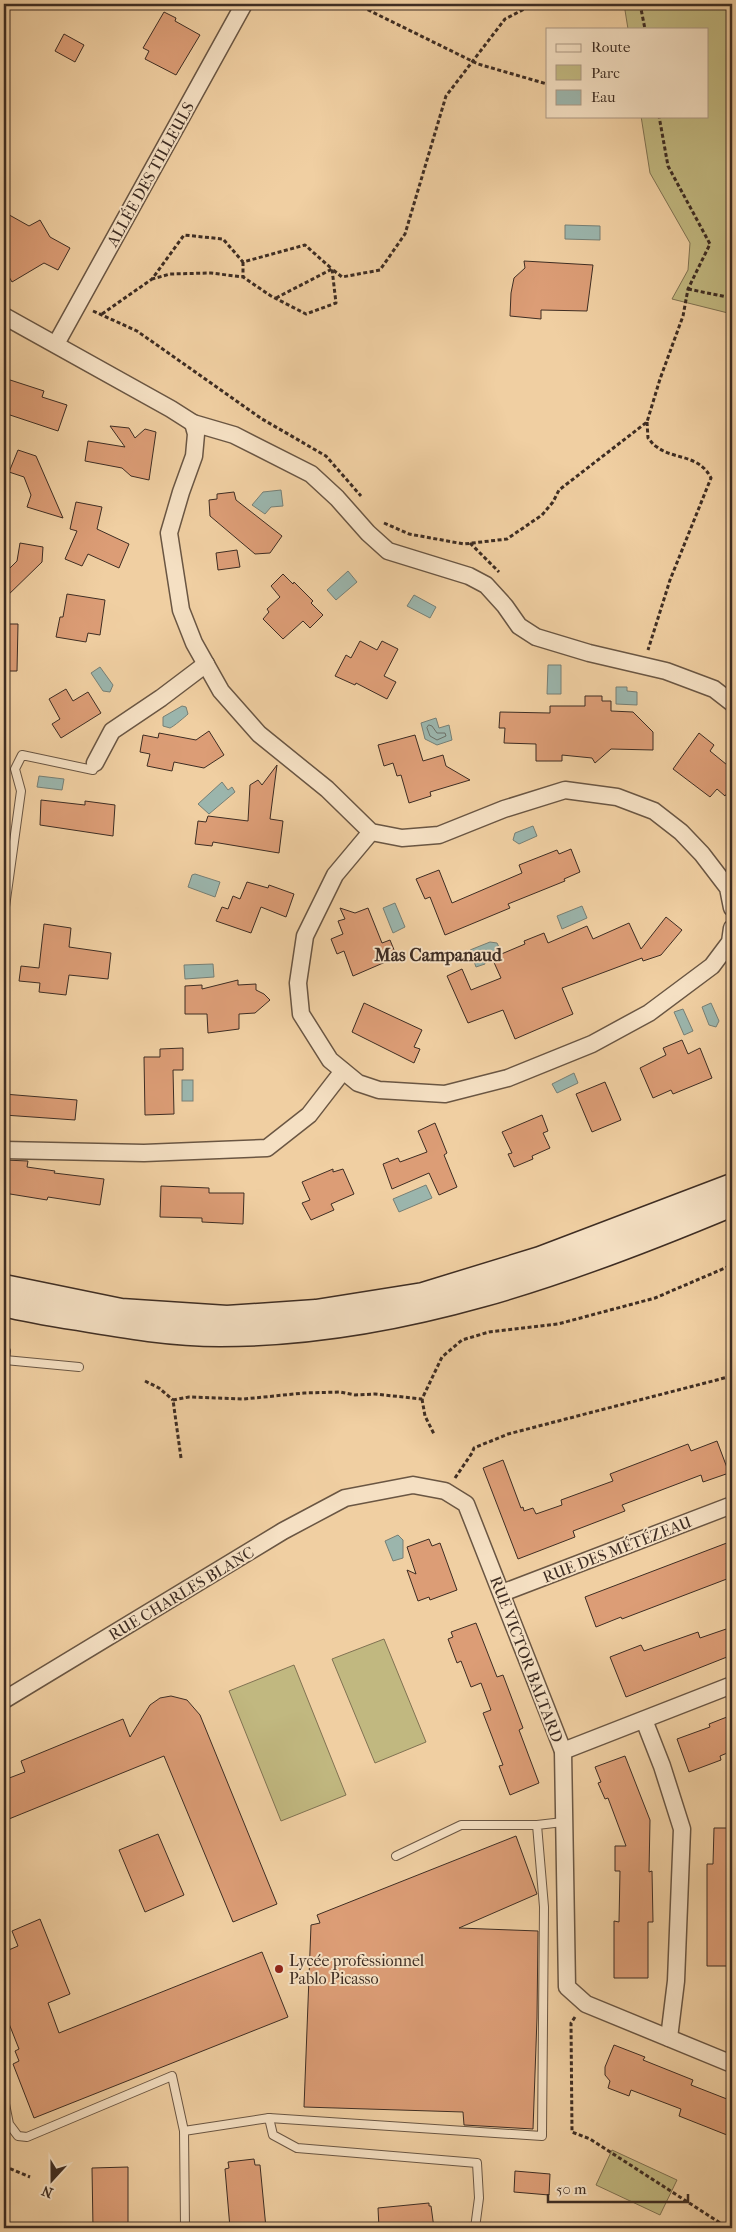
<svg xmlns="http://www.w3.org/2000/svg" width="736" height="2232" font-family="'IM FELL French Canon',serif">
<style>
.green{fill:#c1b880;stroke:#807252}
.water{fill:#9bb5ac;stroke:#767f75}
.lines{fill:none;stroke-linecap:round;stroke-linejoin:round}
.shore{stroke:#6c7168;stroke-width:1}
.building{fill:#dc9d76;stroke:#3e2d23}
.lane-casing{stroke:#6a5643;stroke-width:10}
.street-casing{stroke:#6a5643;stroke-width:19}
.secondary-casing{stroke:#3e2d23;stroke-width:25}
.path{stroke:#3e2d23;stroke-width:3;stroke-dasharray:4 2.5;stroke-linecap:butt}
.lane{stroke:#f5e0c3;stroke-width:8}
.street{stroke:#f5e0c3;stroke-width:16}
.secondary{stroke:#f5e0c3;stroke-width:22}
.poi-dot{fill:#8f2418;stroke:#f5e0c3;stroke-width:2}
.labels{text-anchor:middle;stroke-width:4;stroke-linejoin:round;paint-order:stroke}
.street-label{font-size:16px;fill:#3e2d23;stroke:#f5e0c3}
.poi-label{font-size:16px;fill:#3e2d23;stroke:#f5e0c3;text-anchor:start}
.neighbourhood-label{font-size:18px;font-weight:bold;fill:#3e2d23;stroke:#f5e0c3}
</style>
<rect width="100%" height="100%" fill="#f0cfa2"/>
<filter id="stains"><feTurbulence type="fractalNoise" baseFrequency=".004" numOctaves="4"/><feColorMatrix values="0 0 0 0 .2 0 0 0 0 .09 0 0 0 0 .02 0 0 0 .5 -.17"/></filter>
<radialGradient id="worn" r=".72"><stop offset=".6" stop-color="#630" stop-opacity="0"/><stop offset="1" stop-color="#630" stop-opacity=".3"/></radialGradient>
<!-- green -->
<g class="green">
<polygon points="624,4 732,4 732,314 672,299 688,270 690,243 650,173 641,116 707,116 707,29 628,29"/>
<polygon points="384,1639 426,1742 375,1763 332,1659"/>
<polygon points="294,1665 346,1795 281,1821 229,1691"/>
<polygon points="612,2150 677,2180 660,2215 596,2185"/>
</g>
<!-- water -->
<g class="water">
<polygon points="565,225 600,226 600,240 565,239"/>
<polygon points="281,490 283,506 271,507 265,514 252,505 263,492"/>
<polygon points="348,571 357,582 336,600 327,590"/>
<polygon points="414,595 436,607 430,618 407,606"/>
<polygon points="548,665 561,665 561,694 547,694"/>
<polygon points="100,667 113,685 110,692 103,691 91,673"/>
<polygon points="616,687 627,687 627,691 637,692 637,705 616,704"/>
<path d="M182 706 186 707 188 714C186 716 173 727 170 728L163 726V717Z"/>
<polygon points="436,718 439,728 449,725 452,740 437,745 425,739 421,723"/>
<polygon points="39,776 64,779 62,790 37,787"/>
<polygon points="222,782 228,790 232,787 235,792 209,814 198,804"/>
<polygon points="533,826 537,836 519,844 513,840 515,833"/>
<polygon points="195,874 220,882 215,897 188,887 192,875"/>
<polygon points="395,903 405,927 393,933 383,908"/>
<polygon points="582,906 587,918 562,929 557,916"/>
<polygon points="490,942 497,943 499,947 493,953 484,957 485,964 476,967 470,950"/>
<polygon points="213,964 214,977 185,979 184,965"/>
<polygon points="711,1003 719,1021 716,1027 709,1025 702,1007"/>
<polygon points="683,1009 693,1031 684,1035 674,1012"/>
<polygon points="574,1073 578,1083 557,1093 552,1084"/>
<rect x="182" y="1080" width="11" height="21"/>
<polygon points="426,1185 432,1198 399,1212 393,1199"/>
<polygon points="398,1535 403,1540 403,1558 393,1561 385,1541"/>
</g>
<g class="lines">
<!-- shore -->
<polygon class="shore" points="429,725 432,726 437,733 445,733 446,736 437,740 430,736 427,728"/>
</g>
<!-- building -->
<g class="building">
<polygon points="164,12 176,18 175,21 200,35 176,75 145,59 149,51 143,48"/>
<polygon points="64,34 84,45 75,62 55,51"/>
<polygon points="4,212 29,226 40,220 50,237 70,248 58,270 44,263 12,282 4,268"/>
<polygon points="524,261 593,265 587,311 541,310 541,319 510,316 511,293 514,278 525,268"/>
<polygon points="4,378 44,391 42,397 67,405 58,431 4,413"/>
<polygon points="110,426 129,428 135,438 145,429 156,432 149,480 131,476 122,468 85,461 88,441 125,447"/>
<polygon points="18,450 36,456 63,518 27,507 31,495 24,477 9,472"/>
<polygon points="234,492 236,500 282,536 270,553 255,554 210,516 209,500 217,499 217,494"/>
<polygon points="76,502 102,507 97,529 129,544 119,568 88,554 82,566 65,559 77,531 70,529"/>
<polygon points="20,543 43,547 42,562 4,599 4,574 17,561"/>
<polygon points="237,550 240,567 218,570 216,553"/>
<polygon points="283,574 293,584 294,582 313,601 311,603 323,615 310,628 303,621 283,639 263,619 269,612 267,609 280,597 271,586"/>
<polygon points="67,594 105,600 100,635 88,633 86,642 56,637 60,617 63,617"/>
<polygon points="4,624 18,624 17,671 4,671"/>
<polygon points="360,641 377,650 382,641 398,649 384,676 396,682 387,699 356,683 355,685 335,676 346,655 351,658"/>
<polygon points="66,689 73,701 88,692 101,713 61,738 52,724 60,719 49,699"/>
<polygon points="585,696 602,696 602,701 611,701 611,711 633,712 653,732 653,750 611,749 595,763 592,758 562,755 562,761 536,761 536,744 504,743 505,728 499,728 500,712 550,713 550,706 585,706"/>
<polygon points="209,731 224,755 204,768 174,762 172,771 147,766 150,754 140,752 143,735 158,738 159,733 196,740"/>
<polygon points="699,733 714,745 710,751 732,769 732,786 725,796 717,789 710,797 673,769"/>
<polygon points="415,735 423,761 443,755 446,766 470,780 430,792 431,796 409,803 401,775 397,776 393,763 384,766 378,745"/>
<polygon points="277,765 270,819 283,821 279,853 213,842 212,846 195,844 198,821 206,822 208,816 248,821 250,785 258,780 262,785"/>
<polygon points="41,800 85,805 85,801 115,805 113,836 40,825"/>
<polygon points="571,849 580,872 564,879 565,881 508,904 510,908 445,935 430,897 425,899 416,879 439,870 452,903 522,873 519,865 557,850 559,854"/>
<polygon points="247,882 268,888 269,885 294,894 286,917 261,907 251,933 216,921 222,907 228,909 233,896 240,899"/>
<polygon points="340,908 355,913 368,908 382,943 390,940 397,957 353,976 344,951 337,954 331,939 343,934 338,921 345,919"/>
<polygon points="666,917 682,930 661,955 643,961 642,958 562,988 573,1014 515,1039 503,1010 468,1023 447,976 462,969 471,990 501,978 492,958 525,944 524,941 544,933 548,943 587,926 593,939 629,923 641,949"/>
<polygon points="44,924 71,928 69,947 111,953 108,979 69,975 66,995 39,992 40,983 19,981 21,966 39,968"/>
<polygon points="238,980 238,985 256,984 256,990 264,994 270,1000 255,1013 239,1014 239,1029 208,1033 207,1014 185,1014 185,986 202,985 202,989"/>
<polygon points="364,1003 422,1030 414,1047 420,1049 414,1063 352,1032"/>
<polygon points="682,1040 688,1054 700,1048 712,1078 673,1094 671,1090 653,1098 640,1068 666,1055 663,1048"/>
<polygon points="183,1048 183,1070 173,1070 174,1114 145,1115 144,1057 160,1057 160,1049"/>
<polygon points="605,1082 621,1120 592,1132 576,1094"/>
<polygon points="4,1094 77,1100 75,1120 4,1115"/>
<polygon points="542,1115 548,1131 543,1133 550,1148 532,1156 533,1159 514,1167 508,1154 512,1153 502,1132"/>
<polygon points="435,1123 447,1153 444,1155 457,1187 439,1195 429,1173 392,1189 383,1164 398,1158 400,1162 427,1152 418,1131"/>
<polygon points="4,1160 28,1161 27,1167 55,1171 54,1173 104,1179 100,1205 48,1197 47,1200 4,1193"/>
<polygon points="333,1169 333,1172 343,1169 354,1194 331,1204 334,1210 311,1220 302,1203 310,1200 302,1182"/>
<polygon points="161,1186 209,1188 209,1193 244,1193 243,1224 202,1222 202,1218 160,1217"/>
<polygon points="717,1441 729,1473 703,1482 701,1475 622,1505 625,1511 573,1531 575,1537 518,1559 483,1468 503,1460 521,1508 523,1507 524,1511 533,1508 536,1514 562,1505 561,1500 613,1481 610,1474 688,1444 691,1451"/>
<polygon points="429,1539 432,1546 440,1543 457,1590 430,1600 429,1597 418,1601 407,1570 416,1574 407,1547"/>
<polygon points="732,1541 732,1577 622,1619 621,1617 596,1627 585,1597"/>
<polygon points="476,1623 497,1677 503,1675 523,1728 519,1730 539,1783 510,1795 499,1766 503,1765 483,1713 491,1710 481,1683 471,1687 461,1661 457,1663 448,1639 453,1637 451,1632"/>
<polygon points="732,1627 732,1655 626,1697 610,1657 641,1645 644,1651 698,1632 700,1638"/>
<polygon points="171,1696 187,1700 200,1715 277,1904 233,1922 164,1756 4,1821 4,1780 25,1772 21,1761 123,1719 130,1737 150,1705 160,1698"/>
<polygon points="732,1715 732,1751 720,1756 721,1760 689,1772 677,1739 710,1727 709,1724"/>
<polygon points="625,1756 650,1820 649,1872 652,1871 653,1922 648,1922 648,1978 614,1978 614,1921 619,1922 620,1871 615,1871 615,1846 626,1846 608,1798 605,1799 598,1783 601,1782 595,1767"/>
<polygon points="714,1828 732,1828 732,1966 707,1966 707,1864 713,1864"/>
<polygon points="158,1834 184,1895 145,1912 119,1850"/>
<polygon points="516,1836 537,1894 459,1928 538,1931 537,2018 533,2129 464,2125 463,2112 304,2107 311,1925 320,1923 317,1915"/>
<polygon points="40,1919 70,1994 48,2003 59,2033 262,1952 288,2017 34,2118 13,2064 19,2061 15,2051 19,2049 4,2011 4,1952 18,1946 12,1931"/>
<polygon points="614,2045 645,2057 643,2060 693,2080 691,2085 732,2101 732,2137 679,2116 681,2109 631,2090 629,2096 608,2088 610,2081 605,2075 605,2067"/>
<polygon points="254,2159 255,2165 260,2165 266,2228 230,2228 225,2169 229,2168 228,2162"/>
<polygon points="128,2167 128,2228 93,2228 92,2168"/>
<polygon points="515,2171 550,2174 549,2195 514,2192"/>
<polygon points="429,2203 429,2206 431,2206 434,2228 379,2228 378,2208"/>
</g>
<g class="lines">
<!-- lane casing -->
<g class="lane-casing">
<g id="lane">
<polyline points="4,914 21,791 15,769 22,755 93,770 95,765"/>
<polyline points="4,1349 6,1351 4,1370"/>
<polyline points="5,1360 79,1367"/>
<polyline points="396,1856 461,1825 537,1825"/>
<polyline points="4,2099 9,2124 18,2136 27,2137 172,2076 184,2131"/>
<polyline points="269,2118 542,2136 544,1907 537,1825 563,1822"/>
<polyline points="185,2228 184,2131 269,2118 273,2135 297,2148 477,2163 479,2198 475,2228"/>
</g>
</g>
<!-- street casing -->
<g class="street-casing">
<g id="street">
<polyline points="4,316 171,409 193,423 234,435 311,474 337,498 368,533 388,551 469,576 486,585 505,606 519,626 536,637 589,653 666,671 714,689 732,703"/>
<polyline points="56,344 244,4"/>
<polyline points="193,423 196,434 194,456 181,492 169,533 181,610 194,643 221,691 259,734 327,789 371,832 402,838 439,835 504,809 565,790 617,797 654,811 681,832 702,854 728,888 732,908"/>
<polyline points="95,763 112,731 161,698 206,664"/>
<polyline points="371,832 335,875 305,936 298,983 301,1014 330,1060 358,1083 379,1090 445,1094 508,1078 592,1044 649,1013 712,966 730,942 732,928"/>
<polyline points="4,1150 144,1153 267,1148 309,1115 343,1071"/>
<polyline points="502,1593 732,1505"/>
<polyline points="4,1700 283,1531 345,1498 413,1485 445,1491 466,1504 563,1751 567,1987 586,2004 732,2064"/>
<polyline points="644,1720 662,1766 682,1829 676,1981 669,2038"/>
<polyline points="563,1751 732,1685"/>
</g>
</g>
<!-- secondary casing -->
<g class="secondary-casing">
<g id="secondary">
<polyline points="4,1286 121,1310 227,1317 316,1311 423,1294 540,1258 732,1185"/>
<path d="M4 1305C28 1311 53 1315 78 1319 125 1327 173 1335 220 1335 399 1335 570 1273 732 1205"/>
</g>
</g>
<!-- path -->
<g class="path">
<polyline points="356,4 478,64 547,84"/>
<polyline points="640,4 645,29"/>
<polyline points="243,262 243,277"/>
<polyline points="688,289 732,298"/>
<polyline points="276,298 332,269 342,277 380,270 405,234 446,96 505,19 534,4"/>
<polyline points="93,311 137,331 262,419 326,456 361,496"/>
<polyline points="102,314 152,279 184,235 223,239 243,262 305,245 332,269 336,303 306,314 271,296 243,277 211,273 170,274 152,279"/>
<path d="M647 422 648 438C651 441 653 445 657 447 674 460 699 454 711 478L670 580 648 650"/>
<polyline points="384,523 409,534 464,544 507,539 542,515 553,502 559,490 647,422 660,379 683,316 688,289 710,244 668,166 659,116"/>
<polyline points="470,543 499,572"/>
<polyline points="145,1381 159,1388 173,1400"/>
<polyline points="422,1399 425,1416 434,1434"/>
<polyline points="181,1458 173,1400 189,1397 244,1399 304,1393 340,1392 355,1395 375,1394 422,1399 442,1357 462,1340 489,1332 558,1324 655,1298 732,1265"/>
<polyline points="455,1478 472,1453 474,1448 508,1434 732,1376"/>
<polyline points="575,2017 571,2023 572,2132 590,2139 728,2228"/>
<polyline points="4,2166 30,2177"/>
</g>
<!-- lane -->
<use href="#lane" class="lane"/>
<!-- street -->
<use href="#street" class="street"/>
<!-- secondary -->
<use href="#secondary" class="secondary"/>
</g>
<!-- markers -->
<circle class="poi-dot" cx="279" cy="1969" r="5"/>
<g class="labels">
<!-- street labels -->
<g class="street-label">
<text transform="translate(150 174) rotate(-61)" y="6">ALLÉE DES TILLEULS</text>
<text transform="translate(617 1549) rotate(-21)" y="6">RUE DES MÉTÉZEAU</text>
<text transform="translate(181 1593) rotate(-31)" y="6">RUE CHARLES BLANC</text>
<text transform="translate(527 1659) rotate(69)" y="6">RUE VICTOR BALTARD</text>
</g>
<!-- poi labels -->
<g class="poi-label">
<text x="289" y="1966">Lycée professionnel<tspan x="289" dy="18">Pablo Picasso</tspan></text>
</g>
<!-- neighbourhood labels -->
<g class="neighbourhood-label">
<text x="438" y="961">Mas Campanaud</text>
</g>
</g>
<!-- margin -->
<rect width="736" height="2232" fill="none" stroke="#f0cfa2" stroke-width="20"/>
<rect x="5" y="5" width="726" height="2222" fill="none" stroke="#3e2d23" stroke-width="2.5"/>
<rect x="10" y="10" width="716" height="2212" fill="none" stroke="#3e2d23"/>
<!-- legend -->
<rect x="546" y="28" width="162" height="90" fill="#f5e0c3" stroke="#ac9883"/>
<rect x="556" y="44" width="25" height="8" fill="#f5e0c3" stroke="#ac9883"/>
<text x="591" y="52" font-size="15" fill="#3e2d23">Route</text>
<rect x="556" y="65" width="25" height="15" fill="#c1b880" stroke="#ac9883"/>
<text x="591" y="78" font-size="15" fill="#3e2d23">Parc</text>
<rect x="556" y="90" width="25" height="15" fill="#9bb5ac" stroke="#ac9883"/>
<text x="591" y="102" font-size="15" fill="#3e2d23">Eau</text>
<!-- north arrow -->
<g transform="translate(52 2180) rotate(201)" stroke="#f5e0c3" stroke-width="4" paint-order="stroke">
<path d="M0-4L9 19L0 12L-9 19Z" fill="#3e2d23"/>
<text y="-8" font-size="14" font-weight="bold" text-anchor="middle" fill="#3e2d23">N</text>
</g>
<!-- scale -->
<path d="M548 2194v8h140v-8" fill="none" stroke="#3e2d23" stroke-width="2.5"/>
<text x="556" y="2194" font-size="15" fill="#3e2d23" stroke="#f5e0c3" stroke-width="4" paint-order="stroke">50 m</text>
<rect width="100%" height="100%" filter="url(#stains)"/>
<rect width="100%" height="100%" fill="url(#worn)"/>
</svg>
